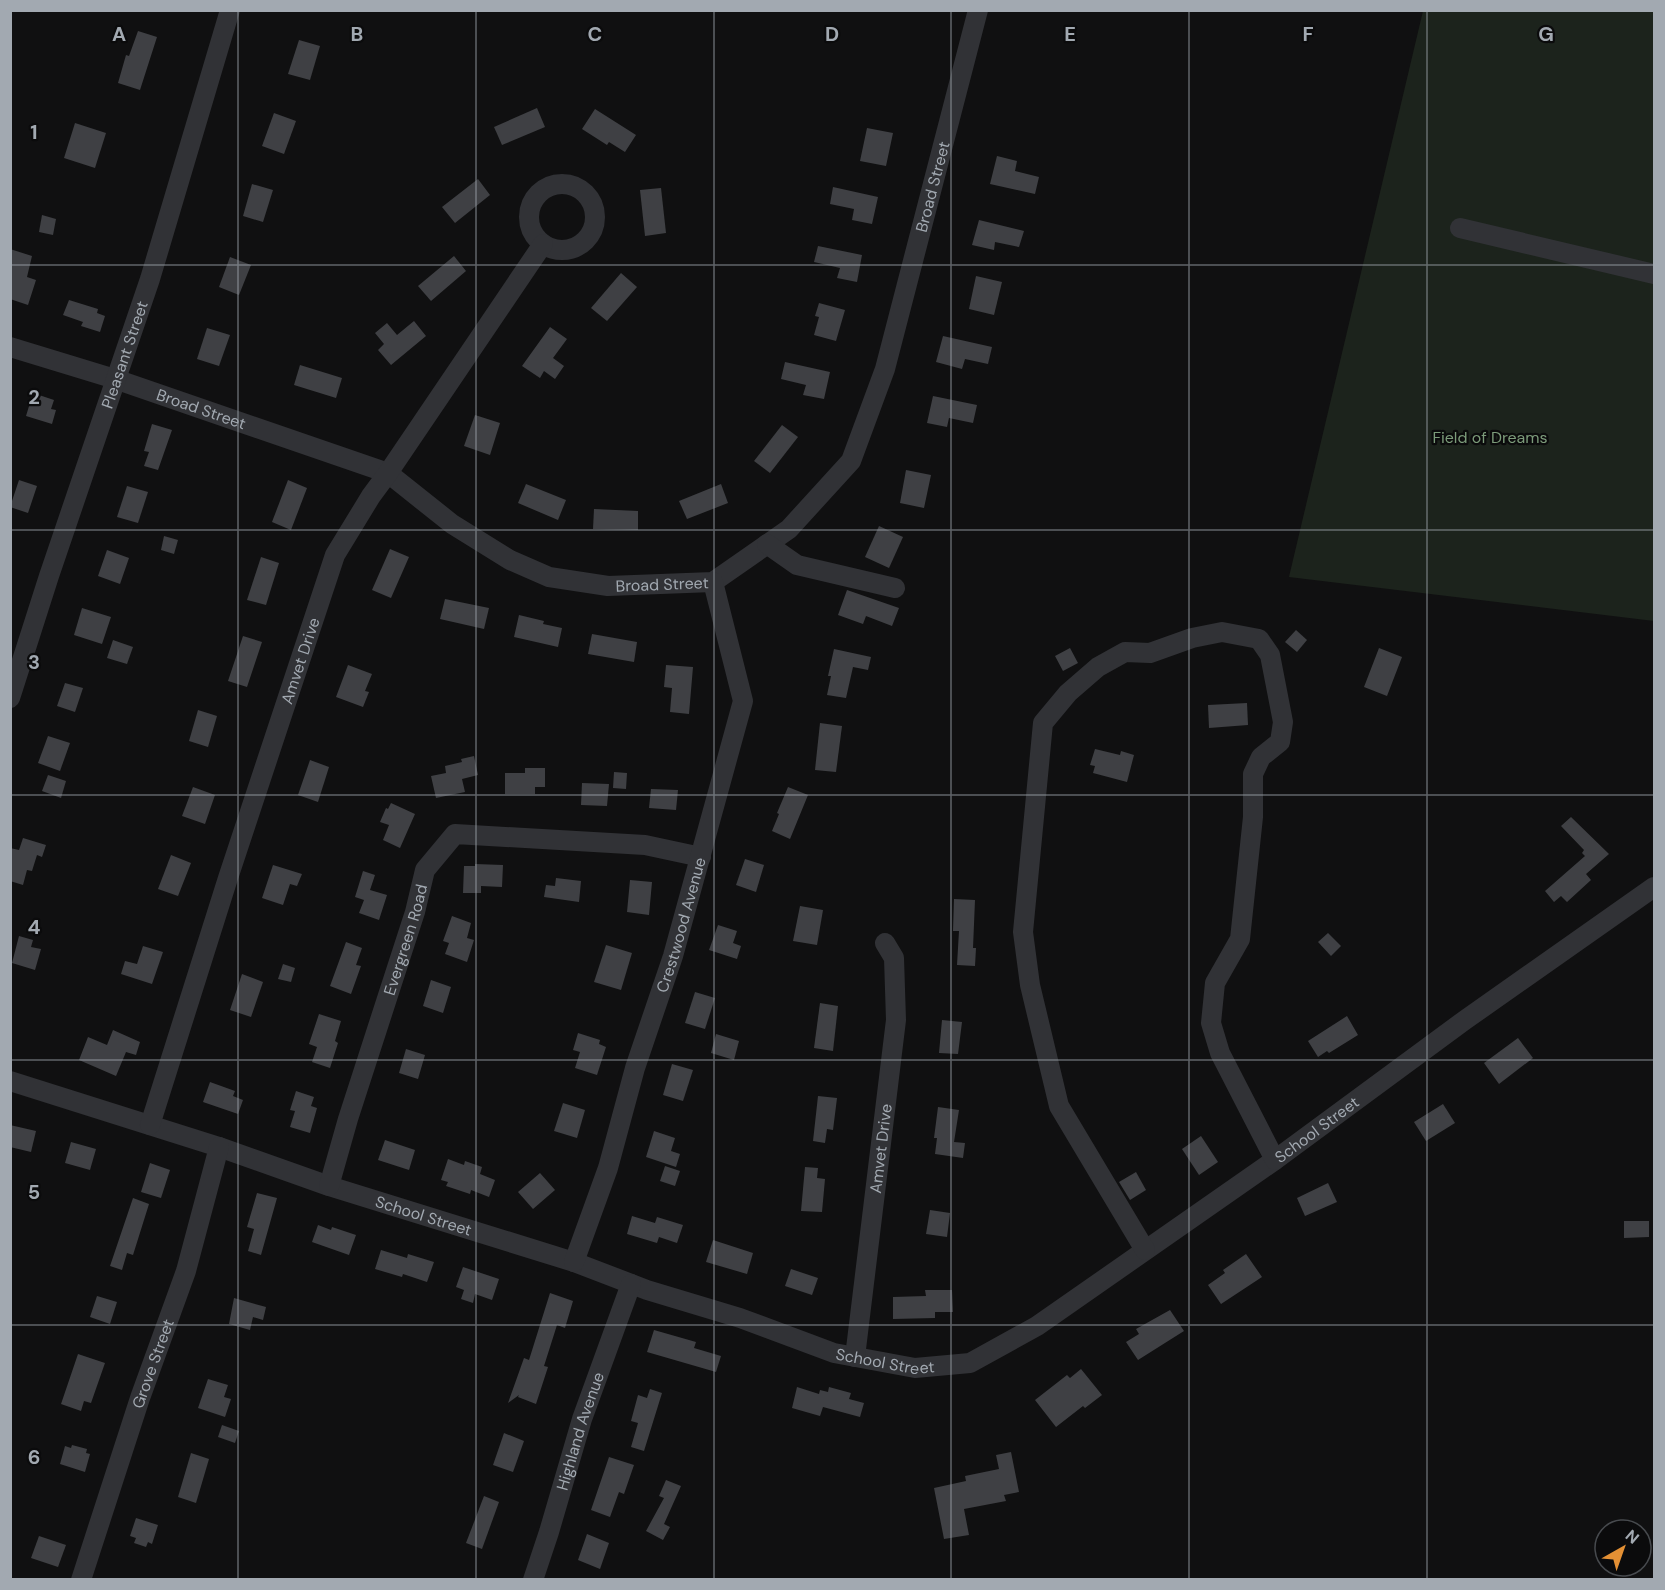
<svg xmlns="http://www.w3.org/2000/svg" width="1665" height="1590" font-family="'DM Sans',sans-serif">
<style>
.green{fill:#1c231c}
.building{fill:#3f4044}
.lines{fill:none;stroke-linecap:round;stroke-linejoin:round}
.minor{stroke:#313236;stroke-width:20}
.grid{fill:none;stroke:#a2a9b1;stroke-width:1.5;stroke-opacity:0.55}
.labels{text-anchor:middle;stroke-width:4.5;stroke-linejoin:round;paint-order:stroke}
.street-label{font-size:16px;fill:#a2a9b1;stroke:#0b0b0c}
.park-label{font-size:16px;fill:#7c9b7a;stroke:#0b0b0c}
.grid-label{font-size:20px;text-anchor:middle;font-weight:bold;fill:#a2a9b1;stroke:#0b0b0c;stroke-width:4.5;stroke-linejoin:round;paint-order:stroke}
</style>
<rect width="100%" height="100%" fill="#101011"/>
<!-- green -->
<polygon class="green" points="1423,11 1654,11 1654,621 1289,577"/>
<!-- building -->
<g class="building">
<polygon points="138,31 157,37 140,90 118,83 126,55 129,56"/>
<polygon points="299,40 320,46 310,80 288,74"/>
<polygon points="537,108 545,127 502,145 494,127"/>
<polygon points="595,109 636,135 625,152 609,142 607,145 582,129"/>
<polygon points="274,113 296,121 284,154 262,146"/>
<polygon points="75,123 106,133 95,168 64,158"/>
<polygon points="867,128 893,133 886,166 860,161"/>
<polygon points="997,156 1017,161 1015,171 1039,177 1035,194 990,184"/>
<polygon points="478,179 490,195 455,223 442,207"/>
<polygon points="252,184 273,190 263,222 243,216"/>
<polygon points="833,187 878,197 872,224 852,220 854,209 830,204"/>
<polygon points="661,188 666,233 645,236 640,190"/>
<polygon points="42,215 56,219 53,235 39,232"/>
<polygon points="979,220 1024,231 1019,247 995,242 994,250 972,245"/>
<polygon points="818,246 862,255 857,282 837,278 840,268 814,262"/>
<polygon points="10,249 32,256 27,277 36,280 28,305 10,299"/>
<polygon points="454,256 466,271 431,301 418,286"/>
<polygon points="230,257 251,265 239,295 219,287"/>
<polygon points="621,273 637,287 607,321 591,308"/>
<polygon points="976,276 1002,282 994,315 969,309"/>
<polygon points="69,300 98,309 97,313 105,316 100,332 81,326 83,322 63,315"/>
<polygon points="819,303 845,310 836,341 814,335 819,317 815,316"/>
<polygon points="414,321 426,336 391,365 378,350 384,344 375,333 387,323 397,335"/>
<polygon points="550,327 567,339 553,358 564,366 555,379 544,371 540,378 522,366"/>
<polygon points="207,328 230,335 219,366 197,359"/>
<polygon points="943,336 992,347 988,364 965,359 962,369 936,362"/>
<polygon points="785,362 830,372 824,399 803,395 806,385 781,379"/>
<polygon points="300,365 342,378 336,398 294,385"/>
<polygon points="33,393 54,400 51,409 56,410 52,424 26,416"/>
<polygon points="933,396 977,405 973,423 949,418 947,427 927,423"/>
<polygon points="475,415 500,423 490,455 464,446"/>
<polygon points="152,424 172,430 158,470 144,466 149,452 144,451"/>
<polygon points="782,425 798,437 770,473 754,461"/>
<polygon points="906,470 931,475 924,508 900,503"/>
<polygon points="19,480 37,486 28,513 10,507"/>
<polygon points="288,480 307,488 291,530 272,522"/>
<polygon points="526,484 566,500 558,520 518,503"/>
<polygon points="721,484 728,503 687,519 679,501"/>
<polygon points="127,486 148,492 138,523 117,517"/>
<polygon points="594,509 638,511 638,530 593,529"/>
<polygon points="879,526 903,537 889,568 865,557"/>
<polygon points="164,536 178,540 174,554 161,550"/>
<polygon points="390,549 409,557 391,598 372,590"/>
<polygon points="107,550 129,558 120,584 98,576"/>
<polygon points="261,557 279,563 266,605 247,600"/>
<polygon points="847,590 899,608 892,626 866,616 863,624 838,615"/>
<polygon points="445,599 489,608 484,629 440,619"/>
<polygon points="82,608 111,617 102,644 74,635"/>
<polygon points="519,615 544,621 543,624 562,628 558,647 514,637"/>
<polygon points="1296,630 1307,640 1297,652 1285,642"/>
<polygon points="592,634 637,642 634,662 588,654"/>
<polygon points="243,636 262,642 247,687 228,681"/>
<polygon points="113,640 133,647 127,664 107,658"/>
<polygon points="1070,648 1078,663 1063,671 1055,656"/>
<polygon points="1379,648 1402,657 1387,696 1364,687"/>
<polygon points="834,649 871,657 868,670 853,667 846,698 827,695 831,676 828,676"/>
<polygon points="348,665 372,674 365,691 369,692 363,707 336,697"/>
<polygon points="666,665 693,667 689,714 670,712 672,688 664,687"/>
<polygon points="65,683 83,688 75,712 57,706"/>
<polygon points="1247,703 1248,725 1209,728 1208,705"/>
<polygon points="198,710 217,716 208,747 189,741"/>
<polygon points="820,723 842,726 836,772 815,770"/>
<polygon points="48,736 70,743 60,771 38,763"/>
<polygon points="1095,749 1120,755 1121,751 1134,755 1127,782 1093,773 1095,766 1090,765"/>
<polygon points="474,756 478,775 462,779 465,792 436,798 431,776 446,773 445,766 462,762 461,759"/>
<polygon points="310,760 329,767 318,802 298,795"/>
<polygon points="525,768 545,768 545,787 535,787 535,794 505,794 505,773 525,773"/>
<polygon points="614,772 627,773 626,789 613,788"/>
<polygon points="48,775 66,781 61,798 42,791"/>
<polygon points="582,783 609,784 607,806 581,805"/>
<polygon points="193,787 215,795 205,824 182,816"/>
<polygon points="788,787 808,795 790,839 772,831 779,814 777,813"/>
<polygon points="651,789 678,790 676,810 649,808"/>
<polygon points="391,803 415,814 400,848 383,840 389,825 380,822 386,808 388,809"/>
<polygon points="1571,817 1609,854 1586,874 1591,880 1567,902 1561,896 1554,902 1545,891 1585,856 1582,853 1584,850 1561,826"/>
<polygon points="23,838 46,845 42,857 37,855 32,871 27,870 23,885 10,881 10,848 19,850"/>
<polygon points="171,855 191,863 178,896 158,889"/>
<polygon points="745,859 764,865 756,892 736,885"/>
<polygon points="475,864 503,865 502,887 481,886 481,893 463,893 464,866 475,866"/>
<polygon points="273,865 302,874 297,886 290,884 283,905 262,898"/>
<polygon points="363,871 375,875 370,890 387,895 379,920 359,913 364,900 355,897"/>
<polygon points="556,878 581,881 579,902 544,897 546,885 555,886"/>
<polygon points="630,880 652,882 649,915 627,912"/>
<polygon points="954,899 975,900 973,948 976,948 975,966 957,965 959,931 953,931"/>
<polygon points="800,906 823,910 817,945 793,941"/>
<polygon points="452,916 471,923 467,938 474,940 467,962 445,954 449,943 443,941"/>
<polygon points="718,925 737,931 733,943 741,946 737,959 709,950"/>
<polygon points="1328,933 1341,946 1331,956 1318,942"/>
<polygon points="19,936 33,940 31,947 41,949 35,970 12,963"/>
<polygon points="346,942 362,948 356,965 361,966 351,994 330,986"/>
<polygon points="606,945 632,953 621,990 594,982"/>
<polygon points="143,946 163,952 152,984 121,974 125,961 137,964"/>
<polygon points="283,964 295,968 291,982 278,979"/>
<polygon points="242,974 263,982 251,1017 230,1010"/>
<polygon points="431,980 451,987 443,1013 423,1006"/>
<polygon points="695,992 715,998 705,1029 685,1023"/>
<polygon points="820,1003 838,1006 833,1051 814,1048"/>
<polygon points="319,1014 341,1021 335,1041 338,1043 330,1068 312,1062 317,1047 309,1044"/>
<polygon points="1347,1016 1358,1035 1329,1053 1327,1051 1318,1057 1308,1041"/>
<polygon points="942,1020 962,1022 958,1054 939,1053"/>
<polygon points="113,1030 140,1042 136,1055 126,1052 116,1076 79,1060 88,1037 107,1045"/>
<polygon points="578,1033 600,1040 599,1044 606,1047 597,1075 575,1068 580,1052 573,1050"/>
<polygon points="716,1034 739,1041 734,1060 711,1053"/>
<polygon points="1518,1038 1533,1058 1499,1084 1484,1063"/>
<polygon points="406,1049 425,1055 418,1079 399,1073"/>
<polygon points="672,1064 693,1070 683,1101 663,1095"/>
<polygon points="210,1082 235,1091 233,1096 243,1100 238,1114 203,1102"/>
<polygon points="296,1091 314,1097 311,1106 317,1108 310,1133 290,1127 295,1111 290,1110"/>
<polygon points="818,1096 837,1098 833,1130 827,1129 825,1143 813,1141"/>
<polygon points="563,1103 585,1110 577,1138 554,1131"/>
<polygon points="1443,1104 1455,1123 1426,1141 1414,1122"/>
<polygon points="938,1107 959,1110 954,1142 965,1143 963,1158 935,1154 937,1138 934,1138"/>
<polygon points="10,1125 36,1131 31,1152 10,1147"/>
<polygon points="654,1131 675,1138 671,1151 680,1154 676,1167 646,1157"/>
<polygon points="1201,1136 1218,1162 1199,1175 1182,1149"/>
<polygon points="385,1140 415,1150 409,1170 378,1160"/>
<polygon points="71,1142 96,1149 90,1170 65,1163"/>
<polygon points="448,1159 464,1165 465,1161 482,1167 480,1174 495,1180 489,1197 471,1190 470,1194 446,1186 448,1182 441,1180"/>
<polygon points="150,1163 170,1170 161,1198 141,1192"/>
<polygon points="665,1166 680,1171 675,1186 660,1181"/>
<polygon points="805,1167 818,1168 817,1178 825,1179 822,1212 801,1211"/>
<polygon points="1136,1172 1146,1190 1130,1200 1119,1182"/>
<polygon points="540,1173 555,1190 533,1209 518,1192"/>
<polygon points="1328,1183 1337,1202 1305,1216 1297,1198"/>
<polygon points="257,1193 277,1198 261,1255 248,1251 254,1229 247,1227"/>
<polygon points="133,1198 149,1204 133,1255 127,1253 122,1270 110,1266"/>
<polygon points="930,1210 950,1213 947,1237 926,1234"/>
<polygon points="632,1216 655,1223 657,1217 683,1225 677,1243 659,1237 657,1243 627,1234"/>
<polygon points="1624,1221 1649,1221 1649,1237 1624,1238"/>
<polygon points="318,1225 331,1230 332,1227 356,1235 349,1255 312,1242"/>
<polygon points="713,1240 753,1253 747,1274 706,1262"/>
<polygon points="381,1250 407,1258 408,1254 434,1262 427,1282 403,1274 402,1277 375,1269"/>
<polygon points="1246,1254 1262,1277 1221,1304 1208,1285 1225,1273 1223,1270"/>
<polygon points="463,1267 499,1279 492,1300 475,1294 473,1303 461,1299 464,1290 456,1287"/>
<polygon points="791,1269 818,1278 812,1295 785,1286"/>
<polygon points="925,1290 952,1290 953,1312 935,1312 935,1318 893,1319 893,1297 926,1296"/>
<polygon points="550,1293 573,1301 565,1328 557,1325 544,1366 548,1367 536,1404 518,1397 519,1395 508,1403 524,1358 529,1360"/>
<polygon points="97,1296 117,1302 110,1324 90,1317"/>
<polygon points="234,1298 266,1307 263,1320 253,1317 250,1330 229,1324"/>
<polygon points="1170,1310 1184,1331 1138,1360 1126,1342 1139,1334 1136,1329"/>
<polygon points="654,1330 696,1342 694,1348 721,1356 716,1372 647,1352"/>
<polygon points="78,1354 105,1363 91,1403 84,1401 81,1411 61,1404"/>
<polygon points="1081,1369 1102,1395 1085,1408 1083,1406 1056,1427 1035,1400 1067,1375 1070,1378"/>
<polygon points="208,1379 228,1385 224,1397 231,1399 225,1417 198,1408"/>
<polygon points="797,1387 819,1394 820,1390 828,1392 829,1387 851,1393 849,1399 864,1403 860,1417 823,1407 820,1416 792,1408"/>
<polygon points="650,1389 662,1393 644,1451 631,1447 638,1423 631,1421 638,1395 647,1398"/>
<polygon points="222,1425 239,1431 235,1443 218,1437"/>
<polygon points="504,1433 524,1441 513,1472 493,1465"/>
<polygon points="72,1445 87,1449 86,1453 90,1454 85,1472 60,1464 65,1446 71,1448"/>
<polygon points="1011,1452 1019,1492 1004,1495 1006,1501 964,1509 969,1535 944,1539 934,1488 966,1481 965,1476 999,1469 996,1455"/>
<polygon points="191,1453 209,1459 196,1503 178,1497"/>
<polygon points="609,1457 634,1465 624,1494 619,1492 610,1517 591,1510"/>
<polygon points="666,1480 681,1486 664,1524 670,1527 663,1540 646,1531 664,1498 659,1496"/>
<polygon points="484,1496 499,1502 482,1549 466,1543"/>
<polygon points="136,1518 158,1525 152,1544 148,1542 146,1547 134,1543 136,1538 130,1536"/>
<polygon points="587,1534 609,1543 600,1569 578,1560"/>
<polygon points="39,1536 66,1545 58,1567 31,1558"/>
</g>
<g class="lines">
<!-- minor -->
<g class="minor">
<circle cx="562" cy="217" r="33"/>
<polyline points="1460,228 1654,274"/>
<path id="s1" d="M10 347 115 379 388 473 452 524 510 560 549 577 608 586 713 582 789 529 851 461 885 369 978 10"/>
<polyline points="767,544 797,565 895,588"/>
<path id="s2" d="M10 698 49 576 150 279 230 10"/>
<path id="s3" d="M10 1081 219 1147 329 1186 574 1262 647 1290 740 1318 834 1353 915 1368 970 1363 1037 1326 1275 1160 1465 1020 1654 887"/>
<path id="s4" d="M150 1125 228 878 335 555 371 496 388 473 543 244"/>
<path id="s5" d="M329 1186 348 1119 415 912 425 870 455 834 645 845 701 857"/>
<polyline points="1145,1250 1059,1106 1030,985 1023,932 1043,723 1068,693 1098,667 1125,652 1150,653 1192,638 1222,632 1259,639 1270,655 1283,722 1280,742 1261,757 1253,774 1253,817 1240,939 1215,983 1211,1023 1220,1053 1275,1160"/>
<path id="s6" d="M574 1262 608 1168 635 1068 673 956 743 701 713 582"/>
<path id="s7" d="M855 1357 896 1020 894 958 885 943"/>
<path id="s8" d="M81 1580 140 1398 186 1271 219 1147"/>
<path id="s9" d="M533 1580 549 1532 582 1419 631 1284"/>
</g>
</g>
<!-- grid -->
<path class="grid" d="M238 10V1580M476 10V1580M714 10V1580M951 10V1580M1189 10V1580M1427 10V1580M10 265H1654M10 530H1654M10 795H1654M10 1060H1654M10 1325H1654"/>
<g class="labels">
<!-- street labels -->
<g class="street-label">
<text dy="6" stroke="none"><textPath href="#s1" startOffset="1227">Broad Street</textPath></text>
<text dy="6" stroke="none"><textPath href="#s2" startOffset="362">Pleasant Street</textPath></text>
<text dy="6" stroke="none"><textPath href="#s1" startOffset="201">Broad Street</textPath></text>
<text dy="6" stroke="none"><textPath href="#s1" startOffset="705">Broad Street</textPath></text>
<text dy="6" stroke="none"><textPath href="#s4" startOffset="488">Amvet Drive</textPath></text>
<text dy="6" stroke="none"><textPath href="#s6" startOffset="354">Crestwood Avenue</textPath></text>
<text dy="6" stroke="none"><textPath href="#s5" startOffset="258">Evergreen Road</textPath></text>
<text dy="6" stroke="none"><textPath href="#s3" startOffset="1424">School Street</textPath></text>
<text dy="6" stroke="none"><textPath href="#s7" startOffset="210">Amvet Drive</textPath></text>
<text dy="6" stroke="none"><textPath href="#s3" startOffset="435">School Street</textPath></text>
<text dy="6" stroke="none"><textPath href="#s3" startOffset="920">School Street</textPath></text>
<text dy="6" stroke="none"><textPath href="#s8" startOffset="228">Grove Street</textPath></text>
<text dy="6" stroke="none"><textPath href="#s9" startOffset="156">Highland Avenue</textPath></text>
</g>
<!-- park labels -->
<g class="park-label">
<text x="1490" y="443">Field of Dreams</text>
</g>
</g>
<g class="grid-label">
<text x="119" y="41">A</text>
<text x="357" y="41">B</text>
<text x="595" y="41">C</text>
<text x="832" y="41">D</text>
<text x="1070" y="41">E</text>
<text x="1308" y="41">F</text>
<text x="1546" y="41">G</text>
<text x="34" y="139">1</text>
<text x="34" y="404">2</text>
<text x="34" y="669">3</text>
<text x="34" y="934">4</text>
<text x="34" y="1199">5</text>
<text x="34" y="1464">6</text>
</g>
<!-- border -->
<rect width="1665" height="1590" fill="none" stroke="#a2a9b1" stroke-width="24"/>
<!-- north arrow -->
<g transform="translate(1623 1548) rotate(40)"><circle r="28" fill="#0b0b0c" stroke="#474a4e" stroke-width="1.5"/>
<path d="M0-4.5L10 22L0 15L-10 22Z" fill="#e49034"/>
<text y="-9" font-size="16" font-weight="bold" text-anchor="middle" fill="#a2a9b1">N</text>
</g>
</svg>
